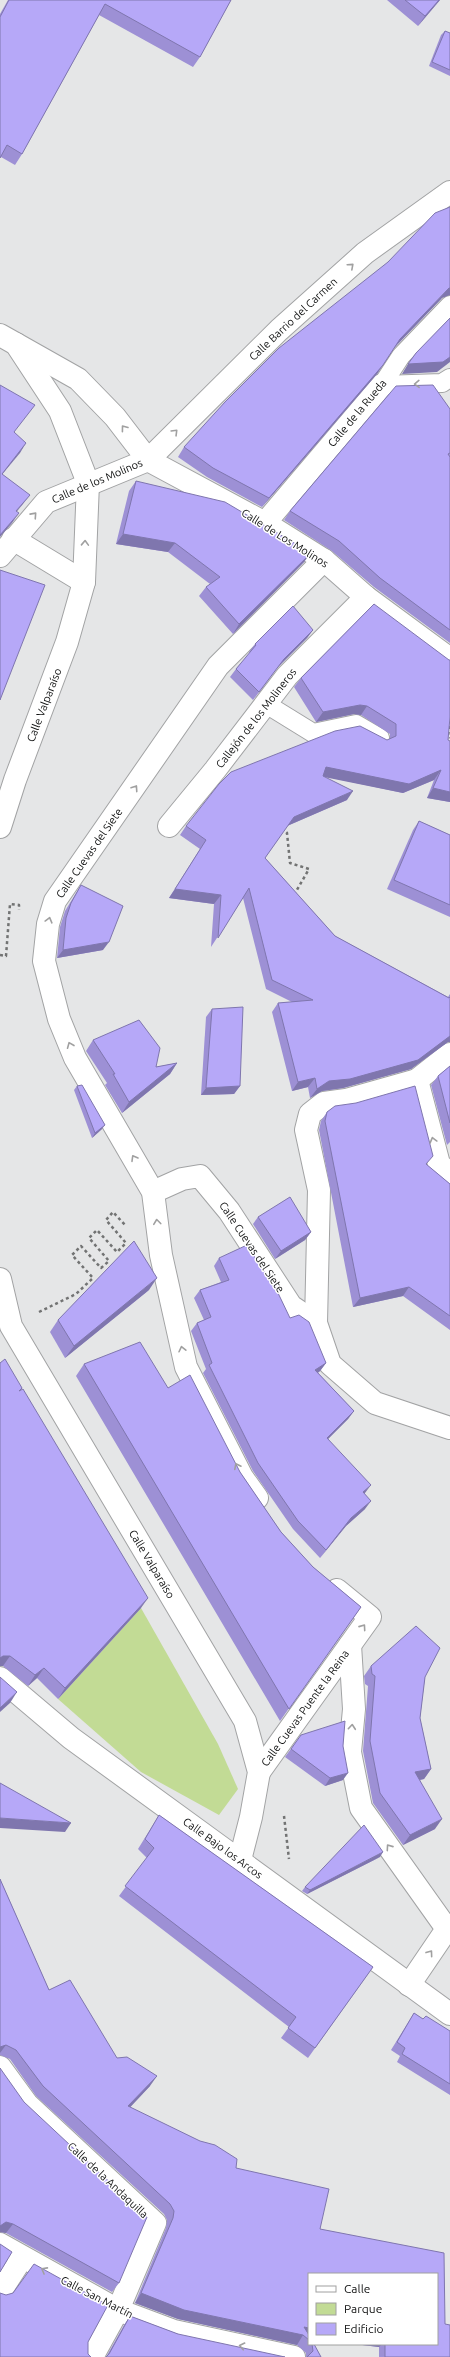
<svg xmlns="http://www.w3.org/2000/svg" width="450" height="2357" font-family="Ubuntu,sans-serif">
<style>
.green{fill:#c2db95}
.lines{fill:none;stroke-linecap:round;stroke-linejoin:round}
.service-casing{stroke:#a2a3a4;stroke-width:20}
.minor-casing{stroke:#a2a3a4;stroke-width:24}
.path{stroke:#727373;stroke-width:2.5;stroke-dasharray:3 3;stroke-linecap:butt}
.service{stroke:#fff;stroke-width:18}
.minor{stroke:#fff;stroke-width:22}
.wall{fill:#9d90d5}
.shaded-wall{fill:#7f76ae}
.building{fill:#b6a8f8;stroke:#7f76ae}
.oneway{stroke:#a0a0a0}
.labels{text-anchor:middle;stroke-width:3;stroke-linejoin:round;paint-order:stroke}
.street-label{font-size:11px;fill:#111212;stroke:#fff}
</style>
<rect width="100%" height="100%" fill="#e5e6e7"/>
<!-- green -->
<polygon class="green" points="141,1608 218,1744 238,1789 219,1815 141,1772 58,1699"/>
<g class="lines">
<!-- service casing -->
<g class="service-casing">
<g id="service">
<polyline points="382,385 401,356 450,305"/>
<polyline points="382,385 442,383 450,378"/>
<polyline points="266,704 313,733 356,724 380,738"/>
</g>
</g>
<!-- minor casing -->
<g class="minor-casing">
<g id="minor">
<polyline points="0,335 16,344 60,411 88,483 84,582 67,642 15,780 0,827"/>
<polyline points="16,344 78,379 115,417 148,460 265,523 324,560 366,597 450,659"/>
<polyline points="265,523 382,385"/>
<polyline points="13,539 84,582"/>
<polyline points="0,556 46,502 148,460 279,330 365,253 450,192"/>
<polyline points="169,826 215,770 287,676 366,597"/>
<polyline points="450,1054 417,1080 346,1100 324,1103 310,1114 306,1130 319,1190 316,1323 330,1364 375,1403 450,1428"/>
<polyline points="417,1080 439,1164 450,1174"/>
<polyline points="153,1192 182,1179 200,1176 229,1211 291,1306 316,1323"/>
<polyline points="0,1279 11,1326 245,1721 259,1772 251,1817 240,1860"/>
<polyline points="257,1498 242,1477 186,1367 161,1255 153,1192 75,1058 59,1019 44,961 48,924 55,901 218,666 324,560"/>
<polyline points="350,1645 354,1709 350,1752 361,1808 447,1929 409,1985"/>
<polyline points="0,1678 71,1738 450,2014"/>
<polyline points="259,1772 370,1617 337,1590"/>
<polyline points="0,2067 27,2104 155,2223 118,2310 92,2357"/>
<polyline points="0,2244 118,2310 174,2331 294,2357"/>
<polyline points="0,2292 22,2258"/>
</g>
</g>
<!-- path -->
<g class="path">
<polyline points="450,726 448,735 450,738"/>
<polyline points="282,828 287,833 290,863 309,869 294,895"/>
<polyline points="0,955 6,956 10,904 19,905 19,910"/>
<polyline points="39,1312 76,1294 93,1278 72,1255 81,1246 101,1268 109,1261 89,1238 97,1230 117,1252 126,1243 106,1220 113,1212 125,1225"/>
<polyline points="284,1816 289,1859"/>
</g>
<!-- service -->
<use href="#service" class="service"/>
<!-- minor -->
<use href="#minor" class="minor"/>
</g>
<!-- wall -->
<g class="wall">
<polygon points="8,0 231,0 200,57 193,67 99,15 22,154 15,165 1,157 0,158 0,14"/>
<polygon points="387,0 440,0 418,26"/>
<polygon points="445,31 450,33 450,76 429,66 441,35"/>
<polygon points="442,298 394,348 377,374 262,507 207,477 178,457 184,447"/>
<polygon points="450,409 450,643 374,587 332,551 284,520 290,511"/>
<polygon points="136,481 304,562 233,634 199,596 206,587 210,584 168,552 116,544 129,491"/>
<polygon points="374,604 448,740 450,802 427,798 434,780 403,793 323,776 347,800 287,826 265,858 335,936 448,997 450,994 450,1042 448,1042 411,1069 343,1088 322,1091 310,1098 308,1087 292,1091 272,1012 278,1003 292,1002 266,989 243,898 211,947 214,904 169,898 200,849 180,835 186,826 390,739 390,734 361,715 354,714 316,722 294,687 301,678"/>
<polygon points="313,630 307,638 278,667 253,700 230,677 236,669 250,653 249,652 255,644"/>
<polygon points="419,821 450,835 450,917 387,889 413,830"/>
<polygon points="81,885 103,950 57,958 60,927 65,911 76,893"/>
<polygon points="212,1009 240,1086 234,1094 201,1095 206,1017"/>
<polygon points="93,1040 156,1067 177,1063 170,1074 122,1113 105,1085 107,1083 86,1051"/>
<polygon points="450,1066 450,1142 447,1145 431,1085 438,1076"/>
<polygon points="77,1086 102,1129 92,1138 74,1090"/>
<polygon points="327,1112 427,1165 450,1184 450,1330 403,1296 353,1307 319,1130 321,1121"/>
<polygon points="258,1217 311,1232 305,1240 275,1259 253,1224"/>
<polygon points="219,1258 290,1318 326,1363 320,1371 318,1373 354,1411 348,1419 328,1439 365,1493 364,1494 365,1509 346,1526 320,1558 293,1529 253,1471 203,1373 206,1369 191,1331 197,1323 204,1320 194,1298 200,1290 221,1282 214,1266"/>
<polygon points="149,1290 65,1358 50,1332 58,1320"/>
<polygon points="0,1363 22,1388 21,1390 141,1608 58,1699 37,1678 28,1686 3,1666 0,1666"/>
<polygon points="84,1364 168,1388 240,1472 281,1532 313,1567 361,1607 280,1721 76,1376"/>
<polygon points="371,1666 425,1677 420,1718 431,1769 424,1779 420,1780 435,1829 403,1845 373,1803 363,1751 368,1686 365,1684 364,1676"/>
<polygon points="301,1735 343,1746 343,1780 325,1786 285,1757"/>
<polygon points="159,1815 373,1967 308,2058 281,2038 289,2027 119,1896 147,1858 138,1849"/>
<polygon points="380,1857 307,1894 302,1891 305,1887"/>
<polygon points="0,1879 49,1990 117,2058 150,2086 130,2107 236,2168 320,2229 445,2324 450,2357 379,2357 379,2347 354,2344 437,2344 309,2274 309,2344 314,2344 321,2357 306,2357 306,2353 297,2345 178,2319 135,2303 166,2228 167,2220 164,2214 36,2096 10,2059 0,2055"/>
<polygon points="414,2013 423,2019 450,2031 450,2095 397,2062 400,2056 391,2050 409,2021"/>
<polygon points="0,2068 119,2283 112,2292 6,2233 0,2232"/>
<polygon points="130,2316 178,2334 106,2357 124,2325"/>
</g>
<!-- shaded-wall -->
<g class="shaded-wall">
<polygon points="439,0 440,0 418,26 425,16"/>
<polygon points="449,288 450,288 450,295 442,298 393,349 400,339"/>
<polygon points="450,357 450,362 437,372 402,374 408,364"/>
<polygon points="383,365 377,374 262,507 269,498"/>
<polygon points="26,443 20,453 0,477 0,476"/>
<polygon points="30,495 23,504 9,521 16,511"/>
<polygon points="19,513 12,523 0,537 0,535"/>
<polygon points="123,534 175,543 168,552 116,544"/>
<polygon points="311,553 304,562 233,634 239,624"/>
<polygon points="313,630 307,638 278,667 253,700 284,659"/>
<polygon points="360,705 367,706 361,715 354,714 316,722 323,712"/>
<polygon points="326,767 441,770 434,780 403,793 319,776"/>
<polygon points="433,788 450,792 450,802 427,798"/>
<polygon points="353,791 347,800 287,826 294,817"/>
<polygon points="175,889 221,895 214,904 169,898"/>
<polygon points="109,942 103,950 57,958 63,950"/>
<polygon points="450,1036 450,1042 448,1042 411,1069 343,1088 322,1091 310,1098 317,1089 329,1081"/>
<polygon points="177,1063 170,1074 122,1113 129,1102"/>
<polygon points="315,1078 308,1087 292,1091 298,1082"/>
<polygon points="240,1086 234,1094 201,1095 206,1088"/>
<polygon points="105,1125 102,1129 92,1138 95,1133"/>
<polygon points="311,1232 305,1240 275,1259 281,1251"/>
<polygon points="157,1278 149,1290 65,1358 74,1346"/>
<polygon points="409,1287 403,1296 353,1307 360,1298"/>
<polygon points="326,1363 320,1371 309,1378 315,1370"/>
<polygon points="354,1411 348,1419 321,1446 327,1438"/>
<polygon points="371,1485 365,1493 357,1500 363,1492"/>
<polygon points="371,1501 365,1509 346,1526 320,1558 351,1518"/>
<polygon points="148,1598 141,1608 58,1699 65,1688"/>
<polygon points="3,1656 10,1656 3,1666 0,1666 0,1658"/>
<polygon points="44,1668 37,1678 28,1686 35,1675"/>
<polygon points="17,1692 10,1703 0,1712 0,1708"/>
<polygon points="431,1769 424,1779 408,1782 415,1772"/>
<polygon points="348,1773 343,1780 325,1786 330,1778"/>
<polygon points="0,1818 71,1823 65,1832 0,1828"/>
<polygon points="442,1819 435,1829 403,1845 410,1835"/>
<polygon points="383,1852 380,1857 307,1894 310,1890"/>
<polygon points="6,2045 0,2053 0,2047"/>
<polygon points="157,2076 150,2086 122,2116 128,2106"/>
<polygon points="6,2222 13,2224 6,2233 0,2232 0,2226"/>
<polygon points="141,2293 309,2328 309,2338 303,2335 297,2345 178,2319 135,2303"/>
<polygon points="354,2344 382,2344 379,2347"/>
</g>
<!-- building -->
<g class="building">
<polygon points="9,0 231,0 200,57 105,4 22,154 7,145 0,158 0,17"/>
<polygon points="405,0 439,0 425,16"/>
<polygon points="445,31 450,33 450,70 432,62"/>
<polygon points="450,207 450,288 449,288 400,339 383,365 269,498 213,468 184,447 225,402 279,348 388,262 435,213"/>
<polygon points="450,318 450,357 443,362 408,364 416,353"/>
<polygon points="0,385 35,405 14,432 26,443 2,474 30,495 16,511 19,513 0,535"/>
<polygon points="433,385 450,409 450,453 448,454 450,457 450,630 380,578 339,541 290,511 396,386"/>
<polygon points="136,481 225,502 311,553 239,624 206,587 220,577 175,543 123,534"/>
<polygon points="0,570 45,585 0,700"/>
<polygon points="374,604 449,660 450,660 450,717 448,740 450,741 450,792 433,788 441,770 409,784 326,767 323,776 353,791 294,817 265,858 335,936 449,998 450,997 450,1036 418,1060 350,1079 329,1081 317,1089 315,1078 298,1082 278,1003 313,1000 272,980 249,888 218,938 221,895 175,889 206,840 186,826 219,784 231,772 335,731 360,726 387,740 396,736 396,724 367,706 360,705 323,712 301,678"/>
<polygon points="293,606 313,630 284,659 259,692 236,669 256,645 255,644"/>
<polygon points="419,821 450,835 450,905 394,880"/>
<polygon points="81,885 123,906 109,942 63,950 66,918 71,903"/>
<polygon points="243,1007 240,1086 206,1088 212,1009"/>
<polygon points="139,1020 160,1048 156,1067 177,1063 129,1102 113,1074 115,1074 93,1040"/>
<polygon points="450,1066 450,1123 438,1076"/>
<polygon points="82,1085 105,1125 95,1133 77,1086"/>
<polygon points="415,1086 433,1156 426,1164 450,1184 450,1316 409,1287 360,1298 325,1121 327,1112 335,1106 356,1103"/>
<polygon points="290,1197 311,1232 281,1251 258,1217"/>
<polygon points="134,1241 157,1278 74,1346 58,1320"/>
<polygon points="247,1245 278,1293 290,1318 299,1315 309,1322 326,1363 315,1370 354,1411 327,1438 371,1485 363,1492 371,1501 351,1518 326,1550 298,1521 258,1463 209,1365 212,1363 197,1323 211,1317 200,1290 229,1280 219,1258"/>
<polygon points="140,1342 168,1388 190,1375 240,1472 281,1532 313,1567 361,1607 289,1709 84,1364"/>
<polygon points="5,1359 22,1388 19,1391 23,1389 148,1598 65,1688 44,1668 35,1675 10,1656 3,1656 0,1658 0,1363"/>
<polygon points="416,1626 440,1648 425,1677 420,1718 431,1769 415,1772 442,1819 410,1835 380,1793 370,1741 375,1676 372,1674 371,1666"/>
<polygon points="0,1677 17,1692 0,1708"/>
<polygon points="345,1721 343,1746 348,1773 330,1778 291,1749 301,1735"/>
<polygon points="0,1783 71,1823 0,1818"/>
<polygon points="159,1815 373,1967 315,2048 288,2028 296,2017 125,1886 154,1848 145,1839"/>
<polygon points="364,1825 383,1852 310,1890 305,1887"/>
<polygon points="0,1879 49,1990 70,1980 117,2058 127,2057 157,2076 128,2106 200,2141 215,2145 237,2159 236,2168 329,2189 320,2229 444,2253 445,2324 450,2325 450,2357 385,2357 385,2344 437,2344 437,2274 309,2274 309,2328 304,2327 309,2335 309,2340 303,2335 184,2310 141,2293 173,2218 174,2211 170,2204 43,2086 16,2050 6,2045 0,2047"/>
<polygon points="414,2013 423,2019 426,2016 450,2031 450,2084 402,2054 405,2048 397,2042"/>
<polygon points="0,2068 24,2102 147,2217 119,2283 13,2224 6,2222 0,2226"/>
<polygon points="0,2244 12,2252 0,2272"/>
<polygon points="34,2264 108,2305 88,2342 88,2354 91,2357 0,2357 0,2293 6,2295 13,2293"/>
<polygon points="130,2316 178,2334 285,2357 106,2357 109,2354"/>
<polygon points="312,2344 314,2344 321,2357 307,2357 313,2351"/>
</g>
<!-- one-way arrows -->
<defs><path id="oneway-chevron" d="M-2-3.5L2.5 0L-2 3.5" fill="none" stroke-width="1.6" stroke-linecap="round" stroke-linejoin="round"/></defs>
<g class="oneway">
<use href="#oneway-chevron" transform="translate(351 266) rotate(-42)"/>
<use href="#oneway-chevron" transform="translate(417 384) rotate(178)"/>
<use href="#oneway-chevron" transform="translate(124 428) rotate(-127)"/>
<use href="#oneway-chevron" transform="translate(175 432) rotate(-45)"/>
<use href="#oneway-chevron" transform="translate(34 515) rotate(-48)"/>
<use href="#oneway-chevron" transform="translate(85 543) rotate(-88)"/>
<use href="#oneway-chevron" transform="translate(135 788) rotate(-56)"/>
<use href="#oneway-chevron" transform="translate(49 920) rotate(-75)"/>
<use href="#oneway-chevron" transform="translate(70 1045) rotate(-112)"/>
<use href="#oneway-chevron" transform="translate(433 1140) rotate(-105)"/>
<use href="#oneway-chevron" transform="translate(134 1158) rotate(-120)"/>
<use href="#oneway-chevron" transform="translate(157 1222) rotate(-97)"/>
<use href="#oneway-chevron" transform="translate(182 1349) rotate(-103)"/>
<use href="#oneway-chevron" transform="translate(237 1466) rotate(-117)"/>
<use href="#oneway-chevron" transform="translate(363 1627) rotate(-55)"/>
<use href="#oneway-chevron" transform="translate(352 1727) rotate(-85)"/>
<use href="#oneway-chevron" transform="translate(389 1847) rotate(-125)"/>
<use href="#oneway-chevron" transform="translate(430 1953) rotate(-54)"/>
<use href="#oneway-chevron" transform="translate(44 2270) rotate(-151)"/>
<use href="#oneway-chevron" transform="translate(242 2346) rotate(-168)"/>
</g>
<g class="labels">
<!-- street labels -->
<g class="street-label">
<text transform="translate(293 319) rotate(-43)" y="4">Calle Barrio del Carmen</text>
<text transform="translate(357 413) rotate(-50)" y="4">Calle de la Rueda</text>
<text transform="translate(97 481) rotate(-23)" y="4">Calle de los Molinos</text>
<text transform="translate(285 538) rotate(32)" y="4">Calle de Los Molinos</text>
<text transform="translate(44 705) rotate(-69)" y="4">Calle Valparaíso</text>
<text transform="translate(256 718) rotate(-52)" y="4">Callejón de los Molineros</text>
<text transform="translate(89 853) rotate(-55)" y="4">Calle Cuevas del Siete</text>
<text transform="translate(252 1247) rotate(56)" y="4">Calle Cuevas del Siete</text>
<text transform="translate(152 1564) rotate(59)" y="4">Calle Valparaíso</text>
<text transform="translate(305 1708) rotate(-54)" y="4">Calle Cuevas Puente la Reina</text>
<text transform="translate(223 1848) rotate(36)" y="4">Calle Bajo los Arcos</text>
<text transform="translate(108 2180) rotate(43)" y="4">Calle de la Andaquilla</text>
<text transform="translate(97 2297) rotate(27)" y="4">Calle San Martín</text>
</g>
</g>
<!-- legend -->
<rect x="308" y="2273" width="130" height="72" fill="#ffffff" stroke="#a0a0a0"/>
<rect x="316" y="2286" width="20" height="6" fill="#ffffff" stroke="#a0a0a0"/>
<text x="344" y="2293" font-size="12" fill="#111212">Calle</text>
<rect x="316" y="2303" width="20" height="12" fill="#c2db95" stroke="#a0a0a0"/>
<text x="344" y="2313" font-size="12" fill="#111212">Parque</text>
<rect x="316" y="2323" width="20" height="12" fill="#b6a8f8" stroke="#a0a0a0"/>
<text x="344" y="2333" font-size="12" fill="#111212">Edificio</text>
</svg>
